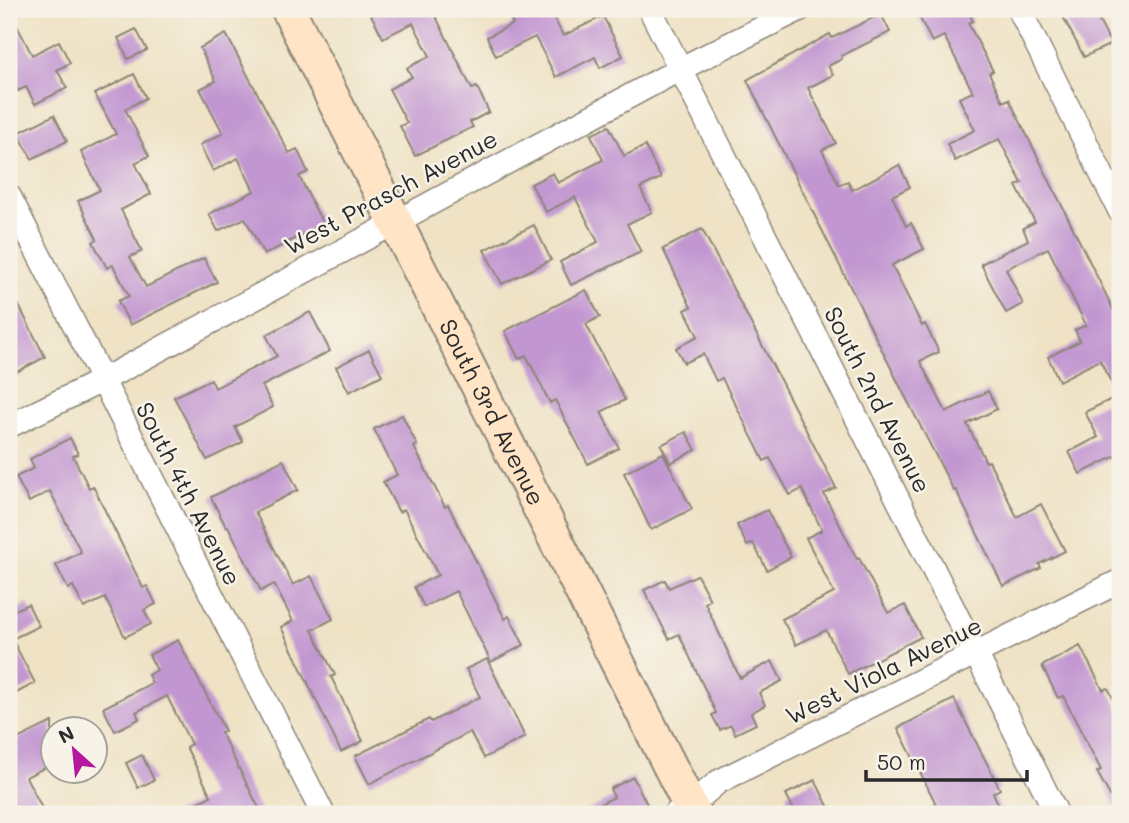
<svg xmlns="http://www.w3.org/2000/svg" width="1129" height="823" font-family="Mali,sans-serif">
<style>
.building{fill:#c297d1}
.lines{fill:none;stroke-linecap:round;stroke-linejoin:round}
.street-casing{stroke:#8d8678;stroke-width:26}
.secondary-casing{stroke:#8d8678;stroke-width:37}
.street{stroke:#fff;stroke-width:23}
.secondary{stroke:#ffe4c6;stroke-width:33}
.labels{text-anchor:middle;stroke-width:5;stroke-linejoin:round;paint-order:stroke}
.street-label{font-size:24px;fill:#2b2b2b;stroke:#f7f3e8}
</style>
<rect width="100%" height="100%" fill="#f7f3e8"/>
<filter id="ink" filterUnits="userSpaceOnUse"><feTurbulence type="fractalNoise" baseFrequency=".0143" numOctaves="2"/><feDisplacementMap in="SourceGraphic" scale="14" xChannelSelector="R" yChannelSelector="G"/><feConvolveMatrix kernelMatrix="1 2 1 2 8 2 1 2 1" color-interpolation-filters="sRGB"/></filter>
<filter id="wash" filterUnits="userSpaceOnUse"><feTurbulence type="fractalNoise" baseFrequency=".00686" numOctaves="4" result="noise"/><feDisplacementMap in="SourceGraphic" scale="28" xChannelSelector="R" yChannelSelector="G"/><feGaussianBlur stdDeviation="1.57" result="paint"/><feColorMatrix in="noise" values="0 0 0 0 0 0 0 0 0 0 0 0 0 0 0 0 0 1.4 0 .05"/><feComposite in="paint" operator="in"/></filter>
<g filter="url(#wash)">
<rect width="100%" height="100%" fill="#efe2c5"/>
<g id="blocks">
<!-- building -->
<g class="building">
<polygon points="368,9 441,9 434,13 472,89 477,87 489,112 470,122 473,127 415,156 400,126 407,123 389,89 412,77 407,68 430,56 413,23 383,38"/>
<polygon points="523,9 550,9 563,36 603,16 623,56 600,68 595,57 556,77 535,37 496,56 487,37 513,24 509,16"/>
<polygon points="915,9 967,9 973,21 968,23 993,71 989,73 1003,102 1009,99 1120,323 1120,454 1080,474 1069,452 1098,437 1085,412 1118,396 1100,360 1059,381 1048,357 1080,341 1075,330 1086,325 1048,248 1006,269 1023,304 1006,313 988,278 981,264 1028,240 1023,228 1035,222 1016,186 1022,183 999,139 955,161 947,144 975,130 959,98 973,92 944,36 932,42"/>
<polygon points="1059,9 1120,9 1099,21 1111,44 1084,57"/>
<polygon points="9,10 32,55 59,41 70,63 57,70 67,88 35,104 26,87 18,91 9,73"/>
<polygon points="881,14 890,32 841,56 842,59 828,66 833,75 808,88 836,143 822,150 839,185 848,181 852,190 899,165 910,187 892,196 906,226 911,223 924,249 892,265 922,326 925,324 939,352 920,361 946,412 988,391 997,409 967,424 986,462 989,461 1017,517 1041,504 1065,551 1039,564 1041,568 1003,586 956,490 954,491 905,396 747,80 830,34 832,38"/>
<polygon points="136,29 147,50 128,59 118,38"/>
<polygon points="226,34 289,153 297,149 308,172 299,176 323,224 264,255 245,218 218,231 209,214 254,191 238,158 213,171 200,145 223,133 200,89 216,81 200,48"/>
<polygon points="134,74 146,98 125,109 149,156 135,163 151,194 121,210 142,251 130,257 146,287 204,258 217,282 130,325 118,301 129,296 113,265 107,268 93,242 97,239 78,201 100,190 81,152 116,134 95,94"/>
<polygon points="54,115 67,141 32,159 18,133"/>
<polygon points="609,126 624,156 645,146 661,178 640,188 652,212 627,224 641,252 571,285 560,262 598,242 575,197 546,212 531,184 553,173 558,183 603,160 591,135"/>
<polygon points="534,225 551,260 502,284 484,250"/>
<polygon points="702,229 836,488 824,494 857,559 859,558 888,613 905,605 921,637 848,674 826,630 796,645 782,619 834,593 806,538 822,530 802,489 790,495 770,458 764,461 722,378 716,381 703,354 684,363 676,348 698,336 685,310 691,307 663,249"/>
<polygon points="9,286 45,357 9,376"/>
<polygon points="586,290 600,317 586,324 625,400 601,412 619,448 588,464 555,400 550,403 526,355 519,359 505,331"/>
<polygon points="310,312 330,351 262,386 273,407 235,427 243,442 207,460 174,397 211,379 215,388 277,356 266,335"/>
<polygon points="369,350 382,375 349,392 336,367"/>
<polygon points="402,415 417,445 414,447 445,507 448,505 505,619 509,616 524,645 491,662 456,591 424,607 414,587 438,575 404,509 399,512 383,482 397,475 374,429"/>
<polygon points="686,432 696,450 670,463 661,445"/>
<polygon points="70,438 78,454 73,456 89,488 93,486 143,588 147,586 156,604 144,610 151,624 125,637 105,598 84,608 73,586 68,589 56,565 81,552 50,491 29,502 16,477 34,468 30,459"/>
<polygon points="663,453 692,509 651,530 624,473"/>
<polygon points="283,460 298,490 255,512 293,585 311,576 333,619 312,630 335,675 331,677 363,741 341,752 281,627 293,621 274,584 261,591 228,526 226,527 211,497"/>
<polygon points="767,510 791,557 767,570 753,543 747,546 737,525"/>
<polygon points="697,575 710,600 705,603 740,678 772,661 782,681 759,693 765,705 751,713 756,724 735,734 731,725 720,730 712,715 716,713 679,634 669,639 644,590 665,580 669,588"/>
<polygon points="28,604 39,626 12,639 35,683 9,697 9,613"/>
<polygon points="178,640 225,731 221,733 262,814 174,814 211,796 186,747 191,744 167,696 136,712 139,719 115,731 103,708 152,683 148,675 157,670 149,655"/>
<polygon points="1080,646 1103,690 1108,688 1120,712 1120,814 1097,772 1101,770 1063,696 1058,698 1042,666"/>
<polygon points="487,659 525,737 484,758 470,732 369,784 355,756 429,719 431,722 480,697 466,669"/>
<polygon points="954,699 1000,789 993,793 1003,814 941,814 898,728"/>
<polygon points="52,722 52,764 26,777 45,814 17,814 9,798 9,743"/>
<polygon points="142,755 154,780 138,788 126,763"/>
<polygon points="633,777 652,814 581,814 614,797 610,789"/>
<polygon points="815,780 832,814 796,814 786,794"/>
</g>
</g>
</g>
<g filter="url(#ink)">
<use href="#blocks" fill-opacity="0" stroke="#8d8678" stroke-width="2"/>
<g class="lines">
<!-- street casing -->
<g class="street-casing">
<g id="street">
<polyline points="650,9 1057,814"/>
<polyline points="1019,9 1120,211"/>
<polyline points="9,196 323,814"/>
<polyline points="9,426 101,381 680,69 800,9"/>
<polyline points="675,814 690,806 718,782 1120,581"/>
</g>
</g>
<!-- secondary casing -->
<g class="secondary-casing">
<g id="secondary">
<path id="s1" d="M288 9 694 814"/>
</g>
</g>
<!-- street -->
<use href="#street" class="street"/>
<!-- secondary -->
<use href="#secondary" class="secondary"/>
</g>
</g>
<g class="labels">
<!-- street labels -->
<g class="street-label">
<text transform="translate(391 193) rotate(-28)" y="8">West Prasch Avenue</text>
<text transform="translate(877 400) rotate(63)" y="8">South 2nd Avenue</text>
<text dy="8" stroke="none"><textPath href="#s1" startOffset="452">South 3rd Avenue</textPath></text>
<text transform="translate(188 494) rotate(63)" y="8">South 4th Avenue</text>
<text transform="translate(884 671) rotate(-26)" y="8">West Viola Avenue</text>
</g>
</g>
<!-- margin -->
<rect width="1129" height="823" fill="none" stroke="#f7f3e8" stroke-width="35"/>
<!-- north arrow -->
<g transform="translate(74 750) rotate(333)"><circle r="33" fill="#f7f3e8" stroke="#a5a39c" stroke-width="2"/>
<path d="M0-5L12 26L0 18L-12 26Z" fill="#b5179e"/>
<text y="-10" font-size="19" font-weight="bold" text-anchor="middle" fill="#2b2b2b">N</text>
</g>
<!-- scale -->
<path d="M866 770v10h161v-10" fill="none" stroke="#2b2b2b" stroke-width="3.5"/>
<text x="877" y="770" font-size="21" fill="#2b2b2b" stroke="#f7f3e8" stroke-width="5" paint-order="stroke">50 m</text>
</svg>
